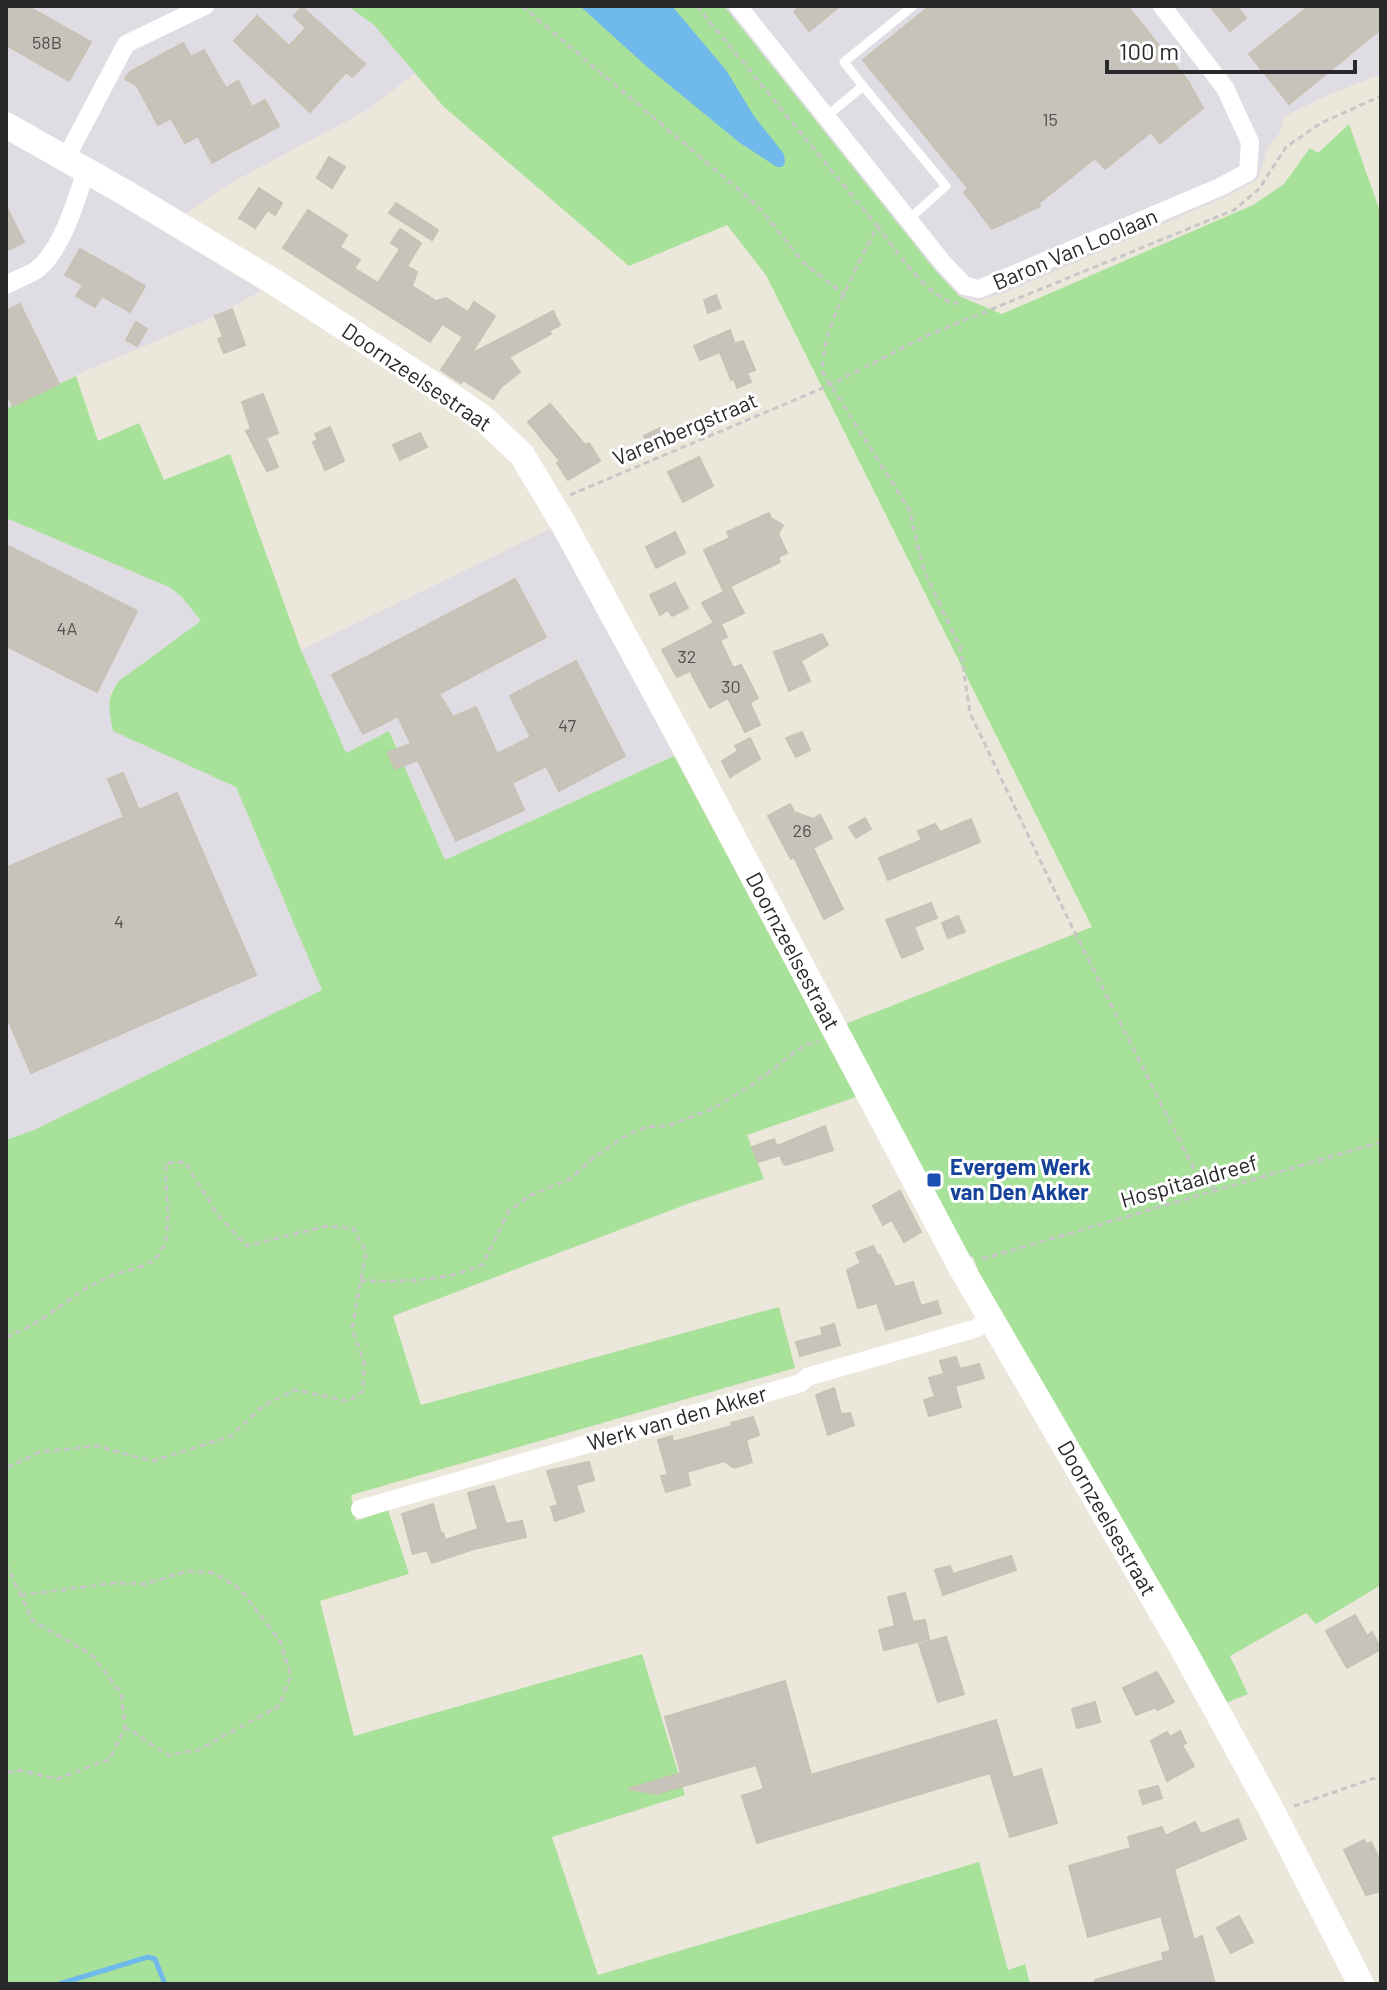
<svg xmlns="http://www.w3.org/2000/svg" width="1387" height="1990" font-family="Barlow,sans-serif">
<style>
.industrial{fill:#dfdce4}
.green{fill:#a8e199}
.water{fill:#70baeb}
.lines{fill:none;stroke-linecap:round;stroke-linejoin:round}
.stream{stroke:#70baeb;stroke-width:5}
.building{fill:#c7c3bb;stroke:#c6c3b5;stroke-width:2}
.path{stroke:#c7c7c7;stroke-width:3;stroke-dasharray:6 4;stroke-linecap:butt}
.service{stroke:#fff;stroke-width:9}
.minor{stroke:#fff;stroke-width:18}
.secondary{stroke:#fff;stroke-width:26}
.transit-dot{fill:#1a4fb4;stroke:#fff;stroke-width:3}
.labels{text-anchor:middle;stroke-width:6;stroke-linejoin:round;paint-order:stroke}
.number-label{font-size:18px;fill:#50504e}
.street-label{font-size:22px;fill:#292929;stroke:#fff}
.transit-label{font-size:22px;font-weight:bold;fill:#164399;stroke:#fff;text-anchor:start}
</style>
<rect width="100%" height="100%" fill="#ebe7db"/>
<!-- industrial -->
<g class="industrial">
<polygon points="6,6 348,6 374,25 415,73 369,109 229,184 162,230 260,290 259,292 213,317 92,368 6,409"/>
<polygon points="724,6 1381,6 1381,74 1326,96 1285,116 1279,134 1269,146 1258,179 1225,197 1005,293 977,301 959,296 935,270"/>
<polygon points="6,518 169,587 181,596 201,621 120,680 111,691 109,704 113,730 236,787 322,990 34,1130 6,1140"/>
<polygon points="554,527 674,756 445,860 390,731 346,754 301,650"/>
</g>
<!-- green -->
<g class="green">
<polygon points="348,6 724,6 935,270 959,296 1002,314 1253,205 1284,184 1310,148 1318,153 1349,124 1381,214 1381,1585 1316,1624 1306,1613 1230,1656 1248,1694 1226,1703 977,1275 978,1270 973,1257 967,1256 843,1025 1092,927 766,275 727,225 629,266 444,107 374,25"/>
<path d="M76 376 98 441 139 423 164 480 230 454 301 650 346 753 389 731 445 860 674 756 856 1097 747 1135 764 1179 690 1203 393 1316 421 1405 779 1307 795 1368 351 1495 356 1521 388 1510 409 1574 320 1601 354 1736 642 1654 685 1795 552 1837 598 1975 979 1862 1008 1970 1025 1964 1030 1984H6V1140L34 1130 322 990 236 787 113 731C109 709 105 698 120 680L201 621 181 596 169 587 6 518V409Z"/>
</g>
<!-- water -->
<polygon class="water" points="580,6 672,6 726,70 754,116 784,154 785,163 782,167 777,167 740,143 646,66"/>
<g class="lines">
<!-- stream -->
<polyline class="stream" points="59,1984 148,1957 155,1959 165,1984"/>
</g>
<!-- building -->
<g class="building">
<polygon points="6,6 27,6 91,42 69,81 6,45"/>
<polygon points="801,6 840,6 809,31 794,12"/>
<polygon points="930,6 1127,6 1188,81 1203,108 1160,143 1151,132 1105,169 1095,158 1039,203 1040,206 992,229 964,192 968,188 863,60"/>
<polygon points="1210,6 1237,6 1246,18 1230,31"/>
<polygon points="1309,6 1381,6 1381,29 1289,104 1249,54"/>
<polygon points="302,7 365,64 352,77 346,72 310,112 234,41 257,16 289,46 306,28 294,16"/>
<polygon points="183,43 191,57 204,50 226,88 238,81 252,107 265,100 279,126 212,163 198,136 185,143 171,118 158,125 137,86 125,79 130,72"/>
<polygon points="329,157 345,167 332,188 317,178"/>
<polygon points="259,188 282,203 275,215 268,210 255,228 239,218"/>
<polygon points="396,203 438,230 432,240 389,213"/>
<polygon points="6,206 24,242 6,251"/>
<polygon points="308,210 347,235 340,247 360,260 354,268 378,283 400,249 391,243 400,229 421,243 407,266 417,272 412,286 436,301 446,298 468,312 474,302 495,316 471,354 553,311 560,325 549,331 551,334 509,357 520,372 501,387 493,399 463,380 461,383 441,370 463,337 442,324 430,342 283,248"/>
<polygon points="80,249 145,286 130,312 102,296 95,307 76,296 83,285 65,275"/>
<polygon points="716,295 721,308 708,313 704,300"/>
<polygon points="20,304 59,384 13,406 6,392 6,311"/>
<polygon points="232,309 245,345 224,353 218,339 223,337 215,316"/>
<polygon points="136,322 147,329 137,346 126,340"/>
<polygon points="730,330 735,344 743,341 755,370 747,373 751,382 737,388 734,379 731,380 720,352 700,360 694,346"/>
<polygon points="263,394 278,433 266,438 278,467 267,471 246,431 251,429 242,402"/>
<polygon points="550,404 585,445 589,443 600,461 568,480 557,463 560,461 528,422"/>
<polygon points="330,427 344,461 325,470 313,442 318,440 315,434"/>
<polygon points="660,428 667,443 651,450 644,436"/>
<polygon points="420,433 427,447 400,460 393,445"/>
<polygon points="699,457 713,486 683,502 668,472"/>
<polygon points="769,513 771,518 783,525 778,534 787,553 778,557 780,562 723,590 704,550 730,538 727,532"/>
<polygon points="675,532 685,553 656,568 646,547"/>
<polygon points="6,545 137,611 97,692 6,646"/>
<polygon points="515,579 546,637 439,694 453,717 476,707 497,754 531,737 510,696 576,661 625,756 559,791 546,766 512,783 524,810 456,841 418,760 395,769 388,752 411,744 398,716 363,734 332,675"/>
<polygon points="675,583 688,608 672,616 668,610 660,615 650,595"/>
<polygon points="731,588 744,613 716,626 722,626 727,637 720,640 733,668 741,665 758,698 750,703 760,725 745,732 728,698 710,708 690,671 677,677 662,650 712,624 716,627 702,603"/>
<polygon points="822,634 828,645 801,661 810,681 789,691 774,652"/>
<polygon points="802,732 810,750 796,757 786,738"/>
<polygon points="750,738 760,759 730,777 722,761 738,751 735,746"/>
<polygon points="123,773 139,810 177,793 256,975 31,1073 6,1015 6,868 124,817 108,779"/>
<polygon points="790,804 794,812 813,819 820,815 832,838 813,848 843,909 824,919 794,857 791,859 768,816"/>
<polygon points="865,818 871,829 856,838 849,827"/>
<polygon points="971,819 980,842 888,880 879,858 922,840 918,831 935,824 940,832"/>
<polygon points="931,903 937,918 914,927 923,949 902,958 886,920"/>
<polygon points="958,916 965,932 948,938 942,923"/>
<polygon points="825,1126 833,1150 786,1165 783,1163 777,1146"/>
<polygon points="774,1139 780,1155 758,1162 752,1147"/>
<polygon points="900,1191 921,1232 904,1242 892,1220 883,1225 873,1206"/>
<polygon points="873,1246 878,1256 880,1255 895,1287 913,1282 921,1306 937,1301 941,1313 886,1330 877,1303 858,1308 847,1270 861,1263 856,1253"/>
<polygon points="834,1324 840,1345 800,1356 796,1342 823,1335 821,1328"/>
<polygon points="956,1357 960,1369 979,1364 984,1378 955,1386 961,1407 929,1416 924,1400 935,1397 929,1378 944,1374 940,1361"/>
<polygon points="834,1388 841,1414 850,1413 854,1425 828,1435 816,1395"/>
<polygon points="753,1417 759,1435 746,1440 752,1462 734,1468 724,1461 687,1472 690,1485 666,1492 661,1476 668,1475 658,1440 672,1436 673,1442 732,1426 731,1423"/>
<polygon points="589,1462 594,1480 576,1485 584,1511 555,1521 551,1507 558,1505 547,1471"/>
<polygon points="494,1486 506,1524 522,1521 526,1537 474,1549 432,1563 427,1550 413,1554 402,1514 433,1504 441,1534 443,1533 445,1540 478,1529 468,1493"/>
<polygon points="1011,1556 1016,1570 943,1595 935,1570 950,1566 953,1574"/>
<polygon points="905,1593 913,1622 925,1620 929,1639 884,1650 879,1630 895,1626 888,1597"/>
<polygon points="1355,1615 1367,1636 1372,1632 1381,1649 1347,1668 1326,1631"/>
<polygon points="946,1637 964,1694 938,1702 919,1644"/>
<polygon points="1157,1672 1174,1702 1157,1710 1156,1707 1136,1715 1123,1688"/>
<polygon points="785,1681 811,1775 996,1720 1013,1778 1041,1769 1057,1823 1010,1837 990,1773 757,1843 742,1796 764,1789 756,1765 656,1794 628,1789 681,1773 665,1717"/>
<polygon points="1095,1702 1100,1722 1077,1728 1072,1709"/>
<polygon points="1180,1731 1186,1743 1182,1745 1194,1766 1167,1781 1151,1741 1167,1732 1170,1737"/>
<polygon points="1158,1786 1162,1798 1143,1804 1139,1791"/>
<polygon points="1238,1819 1246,1839 1174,1869 1194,1940 1202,1936 1215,1984 1095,1984 1095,1980 1164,1960 1162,1953 1171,1951 1161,1916 1088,1937 1069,1866 1131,1848 1128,1837 1162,1827 1165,1836 1195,1822 1201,1834"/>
<polygon points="1364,1840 1366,1844 1371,1842 1381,1863 1381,1891 1366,1895 1344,1850"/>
<polygon points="1239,1916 1253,1942 1231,1953 1217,1928"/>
</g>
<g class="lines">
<!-- path -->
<g class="path">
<polyline points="522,6 758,206 804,263 845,295"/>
<path d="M697 6 877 226C859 265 819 332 823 373L909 509 924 571 960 647 970 713 1070 923 1195 1171 1215 1190"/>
<path d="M877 226C894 246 931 305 959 303"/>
<polyline points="570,495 830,385 926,336 1234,210 1259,189 1286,147 1321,123 1381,96"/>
<polyline points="982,1259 1381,1142"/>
<path d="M360 1281C401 1281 445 1282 482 1265L509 1211 531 1195 572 1178 597 1155 627 1135 647 1127 670 1125 712 1109 752 1085 803 1046 819 1041"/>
<path d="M6 1337C43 1325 71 1293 108 1277 124 1270 154 1268 162 1250 173 1225 164 1189 166 1163L185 1162 217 1214 246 1246 327 1226 353 1228 366 1252 352 1329 364 1362 363 1391 349 1401 295 1390 264 1405 231 1436 153 1461 96 1446 40 1452 6 1468"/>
<polyline points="6,1564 33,1621 91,1654 121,1693 125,1727 110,1759 57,1779 18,1770 6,1773"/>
<polyline points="21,1595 115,1583 145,1584 188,1571 214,1573 240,1589 280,1641 291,1676 279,1706 198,1750 168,1755 125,1727"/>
<polyline points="1294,1806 1381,1776"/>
</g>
<!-- service -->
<g class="service">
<polyline points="863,86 844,62 913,6"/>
<polyline points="827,116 863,86 946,186 909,219"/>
</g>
<!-- minor -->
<g class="minor">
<polyline points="738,6 943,263 965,286 979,289 1220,187 1248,172 1250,142 1225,88 1162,6"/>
<polyline points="66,158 126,44 205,6"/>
<path d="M6 285C15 280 26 276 35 271 61 253 77 199 86 170"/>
<polyline points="360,1509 801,1383 807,1377 974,1329 991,1321"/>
</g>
<!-- secondary -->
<polyline class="secondary" points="6,125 124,192 274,282 454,398 484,419 522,455 564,525 686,749 962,1269 1183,1649 1273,1813 1361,1984"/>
</g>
<!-- markers -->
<rect class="transit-dot" x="926" y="1172" width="16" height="16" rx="4"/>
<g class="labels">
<!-- number labels -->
<g class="number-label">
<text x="47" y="49">58B</text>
<text x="1050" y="126">15</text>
<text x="67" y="635">4A</text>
<text x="687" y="663">32</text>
<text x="731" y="693">30</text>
<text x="567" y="732">47</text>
<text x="802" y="837">26</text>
<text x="119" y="928">4</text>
</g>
<!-- street labels -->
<g class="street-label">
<text transform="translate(1075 249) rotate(-23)" y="8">Baron Van Loolaan</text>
<text transform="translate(417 377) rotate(34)" y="8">Doornzeelsestraat</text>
<text transform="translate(685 429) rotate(-23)" y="8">Varenbergstraat</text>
<text transform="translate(793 951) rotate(62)" y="8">Doornzeelsestraat</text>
<text transform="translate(1189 1181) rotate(-16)" y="8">Hospitaaldreef</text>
<text transform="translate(677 1418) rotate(-16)" y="8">Werk van den Akker</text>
<text transform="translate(1107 1518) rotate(60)" y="8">Doornzeelsestraat</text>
</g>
<!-- transit labels -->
<g class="transit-label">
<text x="950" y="1175">Evergem Werk<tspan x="950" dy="25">van Den Akker</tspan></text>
</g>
</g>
<!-- border -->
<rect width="1387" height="1990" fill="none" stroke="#292929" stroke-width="16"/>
<!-- scale -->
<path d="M1107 60v12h248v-12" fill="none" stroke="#292929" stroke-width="4"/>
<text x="1119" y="60" font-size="24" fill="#292929" stroke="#ffffff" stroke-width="6" paint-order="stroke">100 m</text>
</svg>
